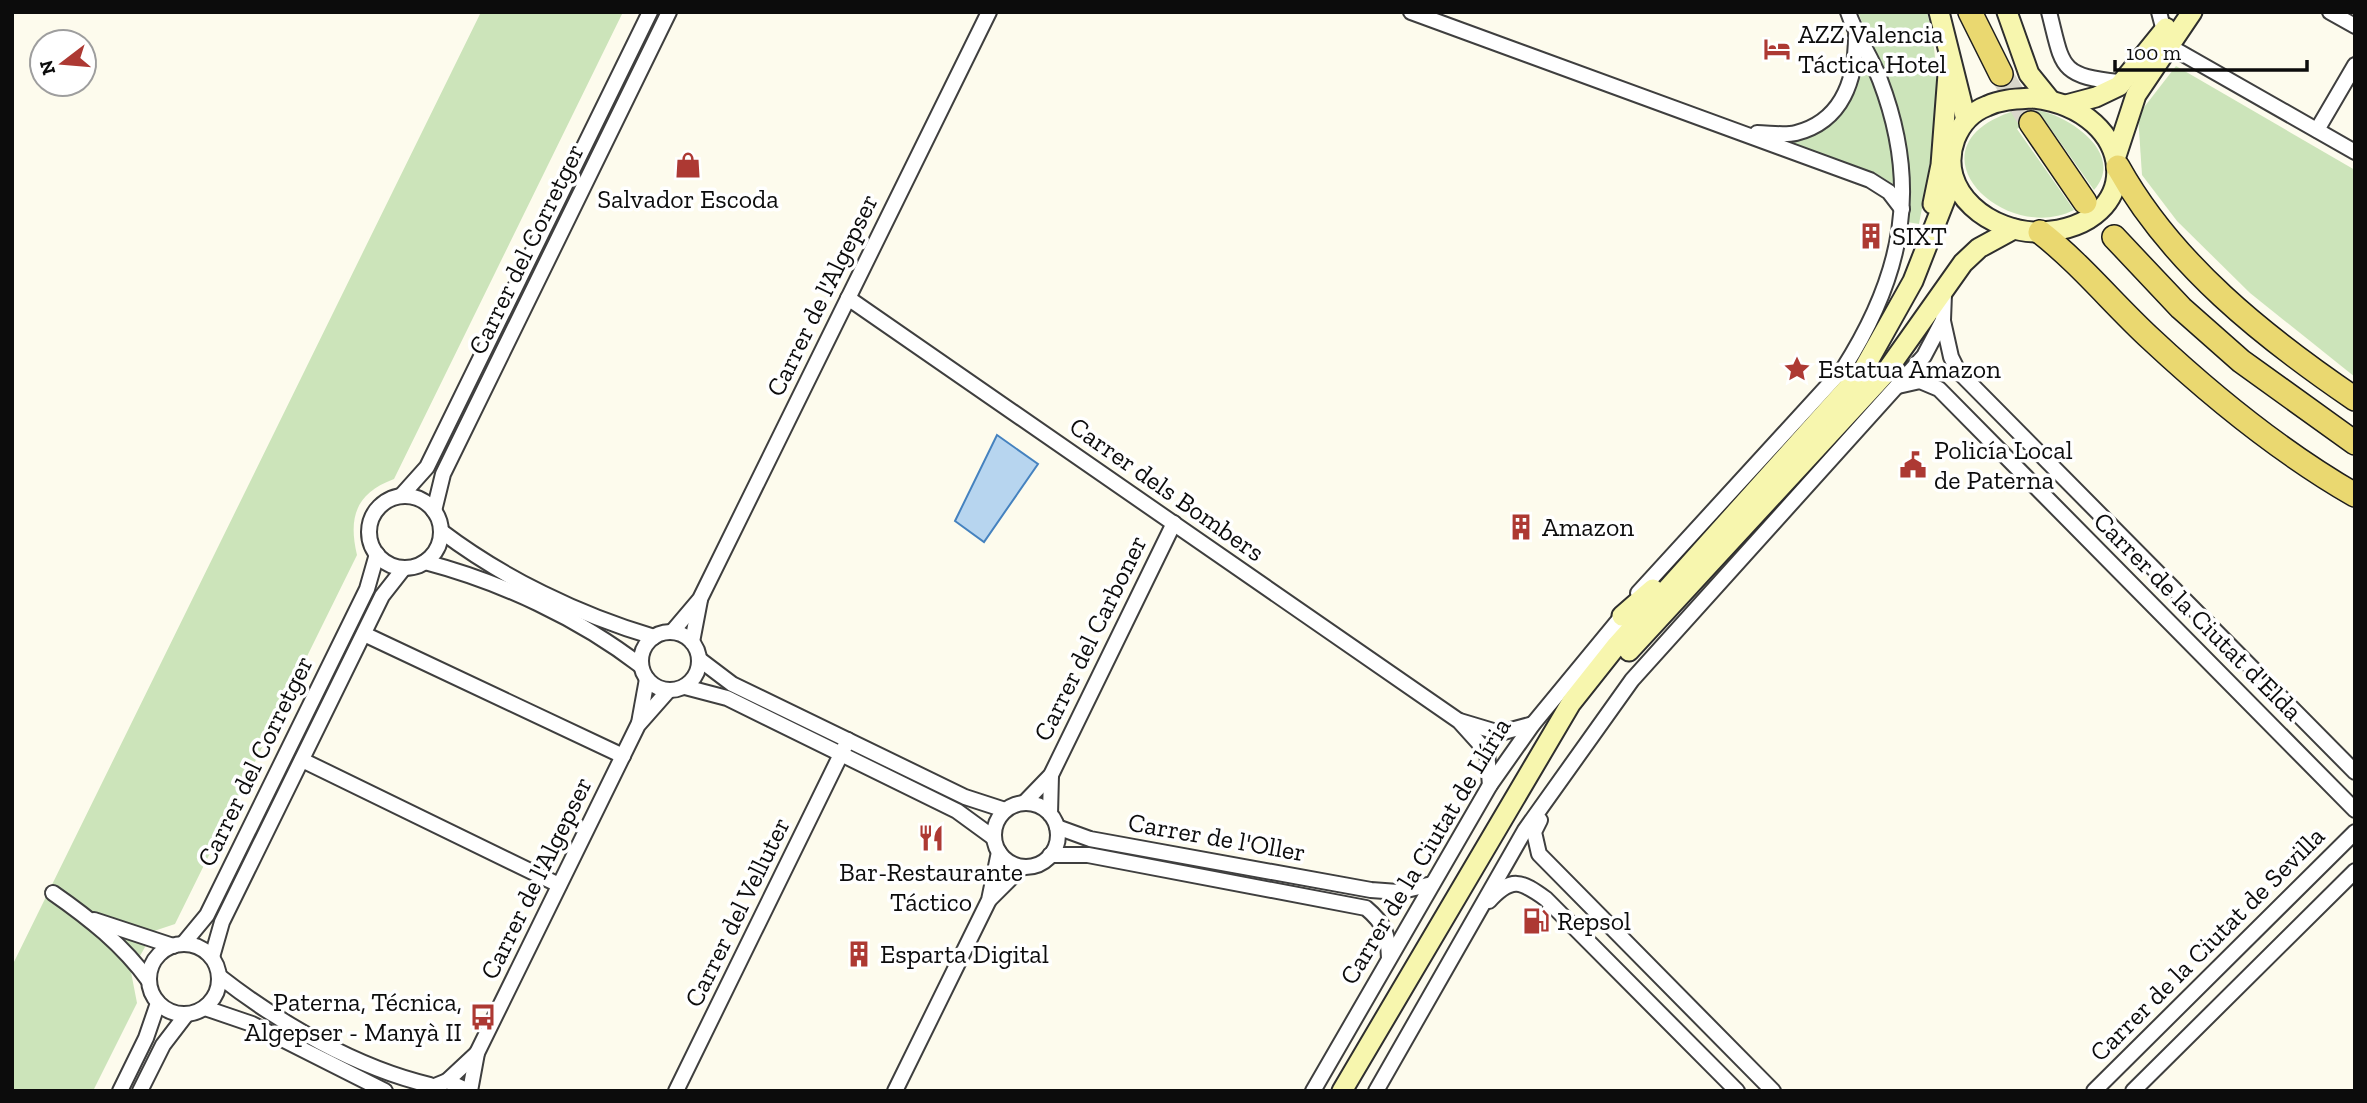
<svg xmlns="http://www.w3.org/2000/svg" width="2367" height="1103" font-family="'Zilla Slab',serif">
<style>
.green{fill:#cce4ba}
.water{fill:#b7d5ef;stroke:#4582bf;stroke-width:2}
.lines{fill:none;stroke-linecap:round;stroke-linejoin:round}
.primary-tunnel{stroke:#d9d7cb;stroke-width:23;stroke-dasharray:23 11;stroke-linecap:butt}
.street-casing{stroke:#3f3f3f;stroke-width:18}
.secondary-casing{stroke:#2e2e2e;stroke-width:23}
.primary-casing{stroke:#1d1d1d;stroke-width:26}
.street{stroke:#fff;stroke-width:14}
.secondary{stroke:#f7f6ae;stroke-width:19}
.primary{stroke:#ead870;stroke-width:23}
.labels{text-anchor:middle;stroke-width:7;stroke-linejoin:round;paint-order:stroke}
.poi-label{font-size:26px;fill:#0c0c0c;stroke:#fff;text-anchor:start}
.street-label{font-size:26px;fill:#0c0c0c;stroke:#fff}
</style>
<rect width="100%" height="100%" fill="#fdfbed"/>
<!-- green -->
<g class="green">
<path d="M481 12H623L394 479C356 493 348 517 357 555L175 924 154 931 131 972 137 1003 93 1091H12V966Z"/>
<path d="M1858 12H1927C1946 84 1933 153 1919 224L1907 222C1911 136 1888 89 1858 12Z"/>
<path d="M1863 62C1887 89 1893 150 1895 185L1880 176 1788 142 1839 114 1851 99Z"/>
<polygon points="2176,66 2355,170 2355,377 2250,293 2177,221 2142,175 2138,115"/>
<path d="M2017 110C2026 110 2036 109 2045 112 2076 121 2124 156 2094 190L2041 115 2017 129 2074 210C2003 246 1901 145 2017 110Z"/>
</g>
<!-- water -->
<polygon class="water" points="997,435 1038,464 984,542 955,521"/>
<g class="lines">
<!-- primary-tunnel -->
<polyline class="primary-tunnel" points="2001,74 2031,123"/>
<!-- street casing -->
<g class="street-casing">
<g id="street">
<polyline points="1411,12 1870,180 1889,192 1902,209"/>
<path d="M2049 12C2063 66 2058 76 2119 82"/>
<polyline points="2159,12 2164,31"/>
<polyline points="2330,12 2355,26"/>
<polyline points="2169,46 2355,152"/>
<polyline points="2317,130 2355,65"/>
<path d="M1757 133C1769 133 1784 136 1796 133 1843 121 1856 79 1856 35"/>
<polyline points="848,298 1459,721 1487,752 1490,785"/>
<polyline points="1943,321 1951,357 1958,371 2355,772"/>
<polyline points="1898,386 1920,381 1939,389 2355,810"/>
<polyline points="401,496 427,467 650,12"/>
<circle cx="405" cy="532" r="36"/>
<polyline points="434,511 443,474 669,12"/>
<path d="M441 531C503 578 579 615 654 637"/>
<path d="M425 562C501 582 579 618 641 666"/>
<path d="M1638 593 1843 369C1903 275 1921 187 1880 80 1871 56 1856 36 1848 12"/>
<circle cx="670" cy="661" r="29"/>
<polyline points="672,632 700,599 989,12"/>
<polyline points="364,634 623,756"/>
<polyline points="692,642 700,600"/>
<polyline points="699,659 732,684 965,797 1005,810"/>
<polyline points="685,687 727,698 957,811 994,838"/>
<polyline points="1460,721 1500,733 1533,724"/>
<polyline points="639,723 647,679"/>
<polyline points="302,760 559,885"/>
<polyline points="1024,803 1051,775 1174,523"/>
<circle cx="1026" cy="835" r="32"/>
<polyline points="1050,814 1051,775"/>
<polyline points="1540,820 1534,832 1539,854 1773,1091"/>
<polyline points="1057,827 1090,839 1371,890 1398,892 1432,884"/>
<path d="M1050 855H1088L1366 908C1385 924 1388 934 1389 958"/>
<path d="M53 893C89 918 123 945 149 981"/>
<polyline points="990,899 1022,867"/>
<path d="M1489 901C1512 876 1521 881 1546 899L1737 1091"/>
<polyline points="94,920 173,946"/>
<polyline points="183,944 207,915 367,589 377,554"/>
<circle cx="184" cy="979" r="35"/>
<polyline points="212,957 222,922 382,596 404,568"/>
<path d="M219 976C279 1023 357 1068 430 1085"/>
<polyline points="205,1008 252,1024 385,1091"/>
<polyline points="447,1081 477,1053"/>
<polyline points="425,1090 447,1081 469,1091"/>
<polyline points="120,1091 146,1038 158,1003"/>
<polyline points="140,1091 163,1045 186,1015"/>
<polyline points="470,1091 477,1053 638,725 668,691"/>
<polyline points="676,1091 848,740"/>
<polyline points="895,1091 989,900 999,852"/>
<polyline points="1313,1091 1490,785 1533,724 1627,610"/>
<polyline points="1376,1091 1525,830 1632,680 1924,356 1943,320 1944,294"/>
<polyline points="2094,1091 2355,832"/>
<polyline points="2133,1091 2355,871"/>
</g>
</g>
<!-- secondary casing -->
<g class="secondary-casing">
<g id="secondary">
<polyline points="1939,12 1966,120"/>
<polyline points="2007,12 2029,74 2050,100"/>
<path d="M2034 98C2138 111 2148 226 2041 232 1992 234 1935 192 1955 139 1961 124 1971 112 1987 106 2002 99 2018 99 2034 98Z"/>
<polyline points="2066,105 2096,97 2119,86 2166,28"/>
<polyline points="2116,156 2136,95 2192,12"/>
<polyline points="1933,204 1941,165 1949,61"/>
<polyline points="1622,616 1653,589"/>
<polyline points="1629,651 1883,376 1963,263 1979,248 2014,229"/>
<polyline points="1342,1091 1571,703 1617,645 1862,372 1913,281 1953,179"/>
</g>
</g>
<!-- primary casing -->
<g class="primary-casing">
<g id="primary">
<polyline points="1970,12 2001,74"/>
<polyline points="2031,123 2085,202"/>
<path d="M2118 167C2172 264 2264 337 2355 399"/>
<path d="M2040 232C2081 264 2113 304 2151 339 2213 397 2282 453 2355 495"/>
<polyline points="2114,237 2181,308 2241,361 2355,443"/>
</g>
</g>
<!-- street -->
<use href="#street" class="street"/>
<!-- secondary -->
<use href="#secondary" class="secondary"/>
<!-- primary -->
<use href="#primary" class="primary"/>
</g>
<!-- icons -->
<defs>
<g id="hotel-bare" transform="scale(2.1)"><path d="M-6-4.5h1.5V1H6V5H4.5V3h-9V5H-6ZM-4 0a1.8 1.8 0 1 1 3.6 0ZM.5 0V-2.5h3Q6-2.5 6 0Z" fill="#ad3933" stroke="#fff" stroke-width="2.5" paint-order="stroke"/></g>
<g id="shop-bare" transform="scale(2.1)"><path d="M-5-2.5h2.3a2.7 3.5 0 0 1 5.4 0H5L5.5 6h-11ZM-1.5-2.5h3a1.5 2.3 0 0 0-3 0Z" fill="#ad3933" stroke="#fff" stroke-width="2.5" paint-order="stroke"/></g>
<g id="building-bare" transform="scale(2.1)"><path d="M-4-6H4V6H1V3H-1V6H-4ZM-2.5-4.3h1.7v1.8h-1.7ZM.8-4.3h1.7v1.8H.8ZM-2.5-1h1.7V.8h-1.7ZM.8-1h1.7V.8H.8Z" fill="#ad3933" stroke="#fff" stroke-width="2.5" paint-order="stroke"/></g>
<g id="sight-bare" transform="scale(2.1)"><path d="M0-6L1.8-2.2L6-1.7L2.9 1.2L3.7 5.4L0 3.3L-3.7 5.4L-2.9 1.2L-6-1.7L-1.8-2.2Z" fill="#ad3933" stroke="#fff" stroke-width="2.5" paint-order="stroke"/></g>
<g id="civic-bare" transform="scale(2.1)"><path d="M-.6-6.5H3V-4.5H.6V-3L4-1V1h2V6H-6V1h2V-1L-.6-3ZM-1.2 2.5V6h2.4V2.5Z" fill="#ad3933" stroke="#fff" stroke-width="2.5" paint-order="stroke"/></g>
<g id="restaurant-bare" transform="scale(2.1)"><path d="M-5-6h1v4h1v-4h1v4h1v-4h1v5L-1.5 .5V6h-2V.5L-5-1ZM5-6V6H3V1.5H1.5Q1.5-4 5-6Z" fill="#ad3933" stroke="#fff" stroke-width="2.5" paint-order="stroke"/></g>
<g id="fuel-bare" transform="scale(2.1)"><path d="M-5.5-6h7V0h2V4h1.3V-2.5L3-4.5l.8-.8L6-3V5H2.5V1h-1V6h-7ZM-4.2-4.7v3.2H.2V-4.7Z" fill="#ad3933" stroke="#fff" stroke-width="2.5" paint-order="stroke"/></g>
<g id="bus-bare" transform="scale(2.1)"><path d="M-5-6H5V4H4V6H2V4H-2V6H-4V4H-5ZM-3.5-4V0h7V-4ZM-3.5 1.2v1.5H-2V1.2ZM2 1.2v1.5H3.5V1.2Z" fill="#ad3933" stroke="#fff" stroke-width="2.5" paint-order="stroke"/></g>
</defs>
<g fill-rule="evenodd">
<use href="#hotel-bare" x="1777" y="49"/>
<use href="#shop-bare" x="688" y="165"/>
<use href="#building-bare" x="1871" y="236"/>
<use href="#sight-bare" x="1797" y="369"/>
<use href="#civic-bare" x="1913" y="465"/>
<use href="#building-bare" x="1521" y="527"/>
<use href="#restaurant-bare" x="931" y="838"/>
<use href="#fuel-bare" x="1536" y="921"/>
<use href="#building-bare" x="859" y="954"/>
<use href="#bus-bare" x="483" y="1017"/>
</g>
<g class="labels">
<!-- poi labels -->
<g class="poi-label">
<text x="1798" y="43">AZZ Valencia<tspan x="1798" dy="30">Táctica Hotel</tspan></text>
<text x="688" y="208" text-anchor="middle">Salvador Escoda</text>
<text x="1892" y="245">SIXT</text>
<text x="1818" y="378">Estatua Amazon</text>
<text x="1934" y="459">Policía Local<tspan x="1934" dy="30">de Paterna</tspan></text>
<text x="1542" y="536">Amazon</text>
<text x="931" y="881" text-anchor="middle">Bar-Restaurante<tspan x="931" dy="30">Táctico</tspan></text>
<text x="1557" y="930">Repsol</text>
<text x="880" y="963">Esparta Digital</text>
<text x="462" y="1011" text-anchor="end">Paterna, Técnica,<tspan x="462" dy="30">Algepser - Manyà II</tspan></text>
</g>
<!-- street labels -->
<g class="street-label">
<text transform="translate(526 249) rotate(-64)" y="9">Carrer del Corretger</text>
<text transform="translate(822 295) rotate(-64)" y="9">Carrer de l'Algepser</text>
<text transform="translate(1167 489) rotate(35)" y="9">Carrer dels Bombers</text>
<text transform="translate(2198 616) rotate(45)" y="9">Carrer de la Ciutat d'Elda</text>
<text transform="translate(1090 638) rotate(-64)" y="9">Carrer del Carboner</text>
<text transform="translate(255 761) rotate(-64)" y="9">Carrer del Corretger</text>
<text transform="translate(1217 837) rotate(10)" y="9">Carrer de l'Oller</text>
<text transform="translate(1425 851) rotate(-59)" y="9">Carrer de la Ciutat de Llíria</text>
<text transform="translate(536 878) rotate(-64)" y="9">Carrer de l'Algepser</text>
<text transform="translate(737 912) rotate(-64)" y="9">Carrer del Velluter</text>
<text transform="translate(2207 944) rotate(-45)" y="9">Carrer de la Ciutat de Sevilla</text>
</g>
</g>
<!-- border -->
<rect width="2367" height="1103" fill="none" stroke="#0c0c0c" stroke-width="28"/>
<!-- north arrow -->
<g transform="translate(63 63) rotate(254)"><circle r="33" fill="#ffffff" stroke="#9e9e9e" stroke-width="2"/>
<path d="M0-5L12 26L0 18L-12 26Z" fill="#ad3933"/>
<text y="-10" font-size="19" font-weight="bold" text-anchor="middle" fill="#0c0c0c">N</text>
</g>
<!-- scale -->
<path d="M2115 60v10h192v-10" fill="none" stroke="#0c0c0c" stroke-width="3.5"/>
<text x="2126" y="60" font-size="21" fill="#0c0c0c" stroke="#ffffff" stroke-width="5" paint-order="stroke">100 m</text>
</svg>
